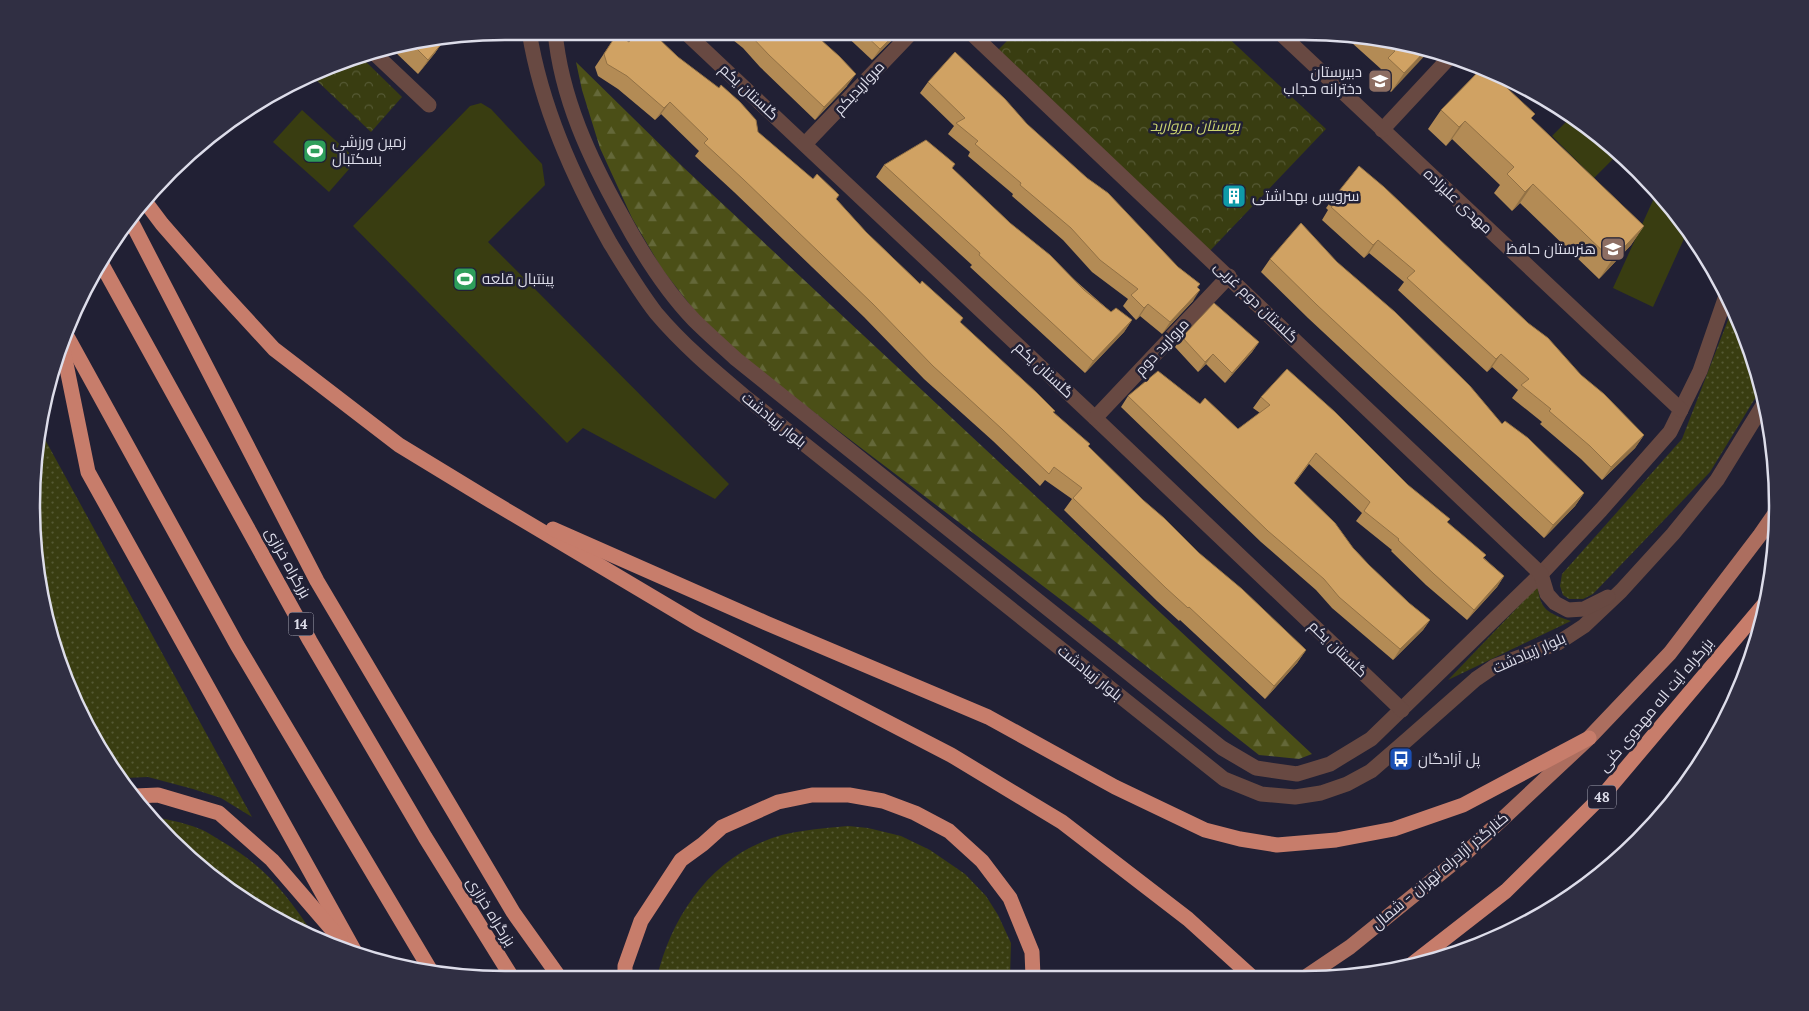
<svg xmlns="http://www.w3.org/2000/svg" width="1809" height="1011" font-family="Lora,Cairo,serif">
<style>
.grass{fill:url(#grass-dots)}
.forest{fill:url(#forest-firs)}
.park{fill:url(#park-crowns)}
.pitch{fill:#393d11}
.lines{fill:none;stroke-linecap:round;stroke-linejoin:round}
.minor{stroke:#684942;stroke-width:15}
.major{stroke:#ac6e5f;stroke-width:15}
.highway{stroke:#c77d6b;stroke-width:15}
.wall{fill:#b38b55}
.shaded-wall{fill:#927145}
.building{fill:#d0a263;stroke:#927145}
.labels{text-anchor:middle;stroke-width:5;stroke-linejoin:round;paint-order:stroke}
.shield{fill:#212034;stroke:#a5a4b3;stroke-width:1}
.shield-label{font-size:14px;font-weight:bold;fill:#ddddea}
.poi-label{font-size:15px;fill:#ddddea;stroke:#212034;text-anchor:start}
.street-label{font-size:15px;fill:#ddddea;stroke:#212034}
.park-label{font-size:15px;font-style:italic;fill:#ccd570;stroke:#212034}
.rim{fill:none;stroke:#ddddea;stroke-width:2.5}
</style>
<defs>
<pattern id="grass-dots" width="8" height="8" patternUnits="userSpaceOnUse" patternTransform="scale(1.25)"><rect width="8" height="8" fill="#393d11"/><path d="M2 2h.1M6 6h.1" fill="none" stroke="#555934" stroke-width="1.8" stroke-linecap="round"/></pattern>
<pattern id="forest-firs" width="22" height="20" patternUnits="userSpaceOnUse" patternTransform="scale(1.25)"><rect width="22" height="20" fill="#4b4f17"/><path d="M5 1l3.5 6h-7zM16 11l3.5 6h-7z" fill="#646839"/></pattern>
<pattern id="park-crowns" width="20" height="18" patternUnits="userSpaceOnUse" patternTransform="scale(1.25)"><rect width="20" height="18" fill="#393d11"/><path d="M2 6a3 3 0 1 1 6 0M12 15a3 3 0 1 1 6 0" fill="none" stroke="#555934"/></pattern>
</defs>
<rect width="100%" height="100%" fill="#212034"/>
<!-- grass -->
<g class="grass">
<polygon points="1733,307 1762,387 1710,472 1593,594 1583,599 1569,599 1563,595 1560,586 1562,574 1682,439"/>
<polygon points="42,434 252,817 221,798 193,789 148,777 124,778 67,687 32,536"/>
<path d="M1538 586C1539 610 1550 614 1571 621L1448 680Z"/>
<path d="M147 816C165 819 183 822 200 829 208 832 216 838 223 842 267 868 286 894 314 935L268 916Z"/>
<path d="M848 826 868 828 901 836 930 850 965 874 986 896 998 915 1011 943 1010 977 657 978C670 921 706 865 762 842 789 830 819 829 848 826Z"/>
</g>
<!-- forest -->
<polygon class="forest" points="576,62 683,167 1312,754 1299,759 1259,755 1089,621 753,366 701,319 662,269 632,218 600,148 582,90"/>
<!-- park -->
<g class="park">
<polygon points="1016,32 1222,32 1326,129 1205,256 992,56"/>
<polygon points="359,55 402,97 371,132 314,78 353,56"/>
</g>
<!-- pitch -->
<g class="pitch">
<polygon points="481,103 491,109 542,164 545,185 488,242 729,484 715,499 583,428 567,443 353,226 470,106"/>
<polygon points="302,110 357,160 329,192 273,142"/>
<polygon points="1571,117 1591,131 1616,156 1594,178 1552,136"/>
<path d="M1655 196C1670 203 1679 216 1688 230L1653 307 1613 288Z"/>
</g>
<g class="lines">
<!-- minor -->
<g class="minor">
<path d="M529 31C541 106 573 177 610 243 624 266 639 291 656 313 682 344 713 370 744 396L1224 779 1261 794 1295 797 1321 793 1347 784 1371 771 1408 739 1476 679 1495 666 1558 643 1584 626 1621 591 1673 534 1717 480 1765 402"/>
<path d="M555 31C561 98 590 159 622 216 642 253 665 290 694 320 707 333 722 346 736 359L1222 748 1256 768 1297 774 1330 764 1371 739 1541 574 1601 510 1670 432 1700 371 1727 293"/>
<polyline points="684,31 1095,418 1402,710"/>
<polyline points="970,32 1541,574 1547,594 1555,603 1568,610 1584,609 1608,597"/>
<polyline points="1279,32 1681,410"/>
<polyline points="374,53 429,105"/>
<polyline points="1382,130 1450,57"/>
<polyline points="805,144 912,32"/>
<polyline points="1095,418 1229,276"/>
</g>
<!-- major -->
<polyline class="major" points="1307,976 1350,947 1466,853 1589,738 1670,653 1760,535 1776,512"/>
<!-- highway -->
<g class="highway">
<polyline points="147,204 162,224 217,287 274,349 399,445 491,501 698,624 951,755 1062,822 1188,919 1251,976"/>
<polyline points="131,221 317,581 513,912 560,978"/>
<polyline points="101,263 310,641 425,837 513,979"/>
<polyline points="68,338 237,645 431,971"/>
<polyline points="63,349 88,472 355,952"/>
<polyline points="553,529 766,623 988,717 1115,787 1205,830 1240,839 1277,845 1336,840 1394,829 1463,805 1589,738"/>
<polyline points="135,796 158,795 219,813 272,860 341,940"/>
<polyline points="1411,965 1506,891 1605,793 1766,602"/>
<polyline points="625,978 625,966 641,921 681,860 703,844 722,827 778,802 812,795 849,795 883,801 915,813 949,831 982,861 1010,898 1032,952 1033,977"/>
</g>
</g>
<!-- wall -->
<g class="wall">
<polygon points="723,32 812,32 847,86 815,120 760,67 743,48"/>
<polygon points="842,32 900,32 872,60"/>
<polygon points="617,34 758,132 836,199 866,232 960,322 1143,500 1199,553 1306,650 1297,663 1265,699 1180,620 1179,621 1157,601 1064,510 1072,499 1045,480 1040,486 993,441 924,379 864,317 734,192 695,156 699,151 661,114 655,120 618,89 598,76 595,67"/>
<polygon points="1342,34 1427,47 1391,92 1375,77 1381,69"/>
<polygon points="443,41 435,53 418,74 393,50"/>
<polygon points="928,82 1027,124 1178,267 1200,284 1198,287 1193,301 1162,334 1140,316 1136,320 1123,306 1128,299 1092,272 1063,240 1012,196 1013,194 968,156 970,152 948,134 954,126 920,93"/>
<polygon points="1441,110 1532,119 1644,226 1631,245 1599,279 1520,203 1512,211 1494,193 1500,185 1452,139 1446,146 1428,129"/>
<polygon points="884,165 952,168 1010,223 1111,312 1132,320 1124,332 1085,373 970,267 972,265 876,177"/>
<polygon points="1335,196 1581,375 1644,435 1635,448 1602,480 1581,459 1540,424 1542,422 1512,398 1518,390 1492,367 1487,372 1398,290 1404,282 1369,253 1364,258 1322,220 1328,210 1326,208"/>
<polygon points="1270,259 1337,262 1502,424 1584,493 1575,506 1544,538 1308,318 1261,272"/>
<polygon points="1182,337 1259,342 1252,352 1225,383 1206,364 1198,372 1175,347"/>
<polygon points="1128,396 1238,429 1260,413 1253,408 1261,397 1408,485 1484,558 1504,576 1497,587 1467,620 1426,585 1391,551 1392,550 1356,521 1362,513 1309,464 1294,484 1369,565 1409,603 1430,620 1423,630 1393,660 1332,608 1316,590 1261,542 1121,407"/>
</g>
<!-- shaded-wall -->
<g class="shaded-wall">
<polygon points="897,32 900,32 872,60 880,49"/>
<polygon points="443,41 435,53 418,74 428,60"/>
<polygon points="1428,48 1431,49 1391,92 1404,73"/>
<polygon points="856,74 847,86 815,120 824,107"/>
<polygon points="670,102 661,114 655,120 664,108"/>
<polygon points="1465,121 1452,139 1446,146 1459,127"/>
<polygon points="1533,184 1520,203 1512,211 1525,192"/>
<polygon points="1644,226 1631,245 1599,279 1612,260"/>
<polygon points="1378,240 1369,253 1364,258 1373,245"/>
<polygon points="1200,290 1193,301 1162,334 1170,322"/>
<polygon points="1148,304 1140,316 1136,320 1144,308"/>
<polygon points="1132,320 1124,332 1085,373 1093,361"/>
<polygon points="1259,342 1252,352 1225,383 1232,373"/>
<polygon points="1213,354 1206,364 1198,372 1205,362"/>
<polygon points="1501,354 1492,367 1487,372 1496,359"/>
<polygon points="1644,435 1635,448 1602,480 1611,467"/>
<polygon points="1584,493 1575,506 1544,538 1553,525"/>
<polygon points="1504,576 1497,587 1467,620 1474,610"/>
<polygon points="1430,620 1423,630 1393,660 1400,649"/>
<polygon points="1306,650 1297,663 1265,699 1274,686"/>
</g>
<!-- building -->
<g class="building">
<polygon points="639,31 649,31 658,38 678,57 719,88 721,85 740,102 756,120 758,132 813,179 817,174 839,195 836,199 866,232 920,284 922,281 963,318 960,322 1036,392 1055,411 1053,412 1090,444 1088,446 1143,500 1164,518 1199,553 1242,589 1306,650 1274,686 1189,607 1188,608 1166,588 1073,498 1082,488 1054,467 1049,474 1002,429 933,366 873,304 743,179 704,143 708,139 670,102 664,108 627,76 607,64 604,54 617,34 629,42"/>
<polygon points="746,32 812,32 839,56 856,74 824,107 769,55 751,36"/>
<polygon points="862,32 897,32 880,49"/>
<polygon points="1383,40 1427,47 1428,48 1404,73 1388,58 1395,51"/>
<polygon points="443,42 428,60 414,46"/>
<polygon points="955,52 1005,99 1027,124 1087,178 1108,193 1178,267 1200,284 1197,287 1200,290 1170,322 1148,304 1144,308 1131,295 1138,289 1100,260 1071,228 1020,185 1021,183 975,144 978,141 956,123 965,118 928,82"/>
<polygon points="1480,70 1493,75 1535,114 1531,118 1644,226 1612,260 1533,184 1525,192 1507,174 1514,167 1465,121 1459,127 1441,110"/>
<polygon points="926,140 955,164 952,168 1010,223 1050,255 1084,290 1111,312 1116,308 1132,320 1093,361 979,255 980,253 884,165"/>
<polygon points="1359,166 1384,187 1528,323 1548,338 1581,375 1604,394 1644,435 1611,467 1590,446 1549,411 1551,409 1521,385 1529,379 1501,354 1496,359 1407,278 1415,271 1378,240 1373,245 1331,207 1340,200 1335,196"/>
<polygon points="1301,223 1337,262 1395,312 1470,386 1502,424 1505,421 1528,438 1584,493 1553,525 1317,305 1270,259"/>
<polygon points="1214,303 1259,342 1232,373 1213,354 1205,362 1182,337"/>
<polygon points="1287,369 1335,412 1408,485 1450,519 1447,522 1486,555 1483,558 1504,576 1474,610 1434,574 1398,540 1399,539 1364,511 1370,502 1316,453 1294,483 1335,523 1353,548 1369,565 1409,603 1430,620 1400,649 1339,597 1324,579 1268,531 1128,396 1158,371 1200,404 1205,398 1238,429 1270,405 1261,397"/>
</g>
<!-- icons -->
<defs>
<g id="school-square" transform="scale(1.25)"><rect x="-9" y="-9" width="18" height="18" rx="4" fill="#8d6e63" stroke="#212034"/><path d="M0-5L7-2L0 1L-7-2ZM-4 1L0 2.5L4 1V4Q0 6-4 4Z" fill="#fff"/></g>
<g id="stadium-square" transform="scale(1.25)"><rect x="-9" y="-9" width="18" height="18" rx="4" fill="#2e9e5b" stroke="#212034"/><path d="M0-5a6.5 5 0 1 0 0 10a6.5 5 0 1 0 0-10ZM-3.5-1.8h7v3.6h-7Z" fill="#fff"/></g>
<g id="building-square" transform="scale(1.25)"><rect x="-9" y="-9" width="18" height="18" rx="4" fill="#0f9aa8" stroke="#212034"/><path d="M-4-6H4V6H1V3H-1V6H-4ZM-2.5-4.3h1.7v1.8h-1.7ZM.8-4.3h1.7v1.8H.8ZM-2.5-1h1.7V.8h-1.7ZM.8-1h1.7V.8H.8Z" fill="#fff"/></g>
<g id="bus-square" transform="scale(1.25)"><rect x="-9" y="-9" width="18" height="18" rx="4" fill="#1a4fb4" stroke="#212034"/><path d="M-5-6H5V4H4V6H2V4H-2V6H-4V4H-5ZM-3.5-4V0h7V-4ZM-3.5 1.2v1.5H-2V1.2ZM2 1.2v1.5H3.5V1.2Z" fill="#fff"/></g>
</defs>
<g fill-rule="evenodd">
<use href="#school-square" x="1380" y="81"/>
<use href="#stadium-square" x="315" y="151"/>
<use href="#building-square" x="1234" y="196"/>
<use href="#school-square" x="1613" y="249"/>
<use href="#stadium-square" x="465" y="279"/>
<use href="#bus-square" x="1401" y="759"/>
</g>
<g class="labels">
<!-- shield labels -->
<g class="shield">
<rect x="288.5" y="612.5" width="25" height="23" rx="4"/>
<rect x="1588" y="785.5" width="28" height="23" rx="4"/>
</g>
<g class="shield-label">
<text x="301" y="629">14</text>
<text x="1602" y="802">48</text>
</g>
<!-- poi labels -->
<g class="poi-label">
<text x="1362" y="77" text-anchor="end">دبیرستان<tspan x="1362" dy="17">دخترانه حجاب</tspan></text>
<text x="332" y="147">زمین ورزشی<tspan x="332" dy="17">بسکتبال</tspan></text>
<text x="1252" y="201">سرویس بهداشتی</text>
<text x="1596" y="254" text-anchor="end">هنرستان حافظ</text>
<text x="482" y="284">پینتبال قلعه</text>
<text x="1418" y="764">پل آزادگان</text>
</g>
<!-- street labels -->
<g class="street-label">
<text transform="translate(859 88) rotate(-47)" y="5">مرواریدیکم</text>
<text transform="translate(749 92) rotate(43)" y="5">گلستان یکم</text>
<text transform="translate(1458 201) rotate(43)" y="5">مهدی علیزاده</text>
<text transform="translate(1256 302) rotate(44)" y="5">گلستان دوم غربی</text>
<text transform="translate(1162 347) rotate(-47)" y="5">مروارید دوم</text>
<text transform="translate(1044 370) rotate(43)" y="5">گلستان یکم</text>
<text transform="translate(774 420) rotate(39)" y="5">بلوار زیبادشت</text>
<text transform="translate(288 563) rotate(61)" y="5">بزرگراه خرازی</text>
<text transform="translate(1338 649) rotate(44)" y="5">گلستان یکم</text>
<text transform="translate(1529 653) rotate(-24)" y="5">بلوار زیبادشت</text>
<text transform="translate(1090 673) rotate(39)" y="5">بلوار زیبادشت</text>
<text transform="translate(1656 705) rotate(-50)" y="5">بزرگراه آیت اله مهدوی کنی</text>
<text transform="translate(1440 871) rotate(-40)" y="5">کنارگذر آزادراه تهران - شمال</text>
<text transform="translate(491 912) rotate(58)" y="5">بزرگراه خرازی</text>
</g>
<!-- park labels -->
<g class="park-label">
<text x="1195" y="131">بوستان مروارید</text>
</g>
</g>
<!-- crop -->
<path d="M0 0H1809V1011H0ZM505 40H1304A465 465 0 0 1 1769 505V506A465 465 0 0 1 1304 971H505A465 465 0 0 1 40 506V505A465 465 0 0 1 505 40Z" fill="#302f43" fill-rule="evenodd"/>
<path class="rim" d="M505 40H1304A465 465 0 0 1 1769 505V506A465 465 0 0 1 1304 971H505A465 465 0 0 1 40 506V505A465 465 0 0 1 505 40Z"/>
</svg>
